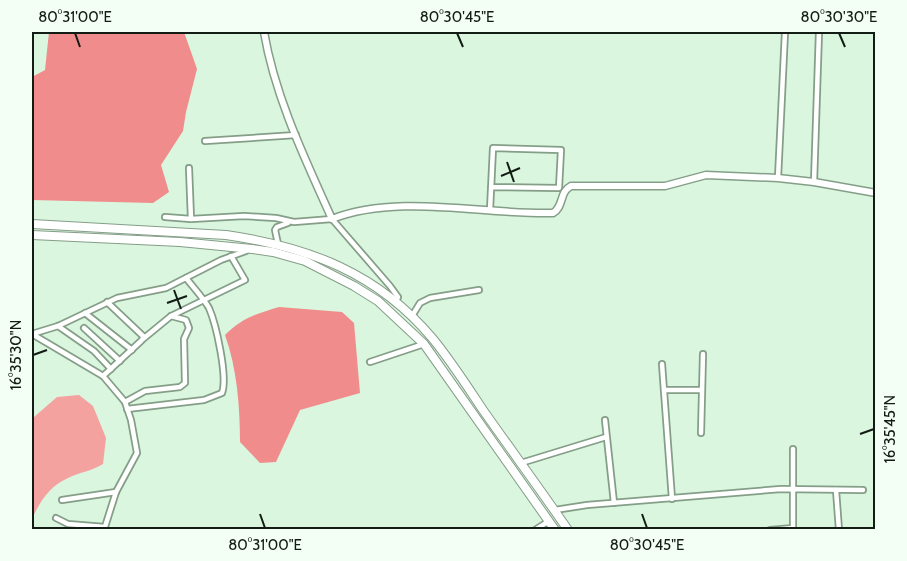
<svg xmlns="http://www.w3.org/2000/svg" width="907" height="561" font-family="Cabin,sans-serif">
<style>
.forest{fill:#f4a2a0}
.water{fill:#f08c8b}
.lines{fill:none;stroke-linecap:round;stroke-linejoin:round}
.minor-casing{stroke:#859e88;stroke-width:8}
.tertiary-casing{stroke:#859e88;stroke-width:9}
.trunk-casing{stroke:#859e88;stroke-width:10}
.minor{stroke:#fff;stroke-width:4.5}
.tertiary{stroke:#fff;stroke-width:6}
.trunk{stroke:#fff;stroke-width:8}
.ticks{fill:none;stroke:#121c14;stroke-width:2}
.neatline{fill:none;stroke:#121c14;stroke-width:2}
.ticks-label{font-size:15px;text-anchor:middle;fill:#121c14}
</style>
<rect width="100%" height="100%" fill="#daf6de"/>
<!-- forest -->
<path class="forest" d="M79 395 93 406 106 438 103 464C92 471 80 472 68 478 50 486 40 501 32 519V415L34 417 57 397Z"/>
<!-- water -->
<g class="water">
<polygon points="49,32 184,32 197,69 186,112 183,131 161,165 169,192 153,203 32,200 32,77 45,70"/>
<path d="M279 307 342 312 354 323 360 393 300 410 276 462 260 463 240 442C240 407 237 368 225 335 242 318 256 314 279 307Z"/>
</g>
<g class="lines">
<!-- minor casing -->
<g class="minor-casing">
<g id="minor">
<polyline points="205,141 296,135"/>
<polyline points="189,168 191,219"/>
<polyline points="778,178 785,32"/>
<polyline points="814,182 819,32"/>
<polyline points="490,210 493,148 561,150 559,188 491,187"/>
<polyline points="165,217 191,219 244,216 276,218 294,222 332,219 390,286 398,297 396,302"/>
<polyline points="278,244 275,230 277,227 288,223"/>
<polyline points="85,313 132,350"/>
<polyline points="412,316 420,303 430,298 479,290"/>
<polyline points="58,326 94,351 111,369"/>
<polyline points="84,328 120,361"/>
<polyline points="32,334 103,376 125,402 131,420 137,453 116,492 104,530"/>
<polyline points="32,334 58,326 117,298 166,288 221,260 246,251"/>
<polyline points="143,339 171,316 245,280 231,256"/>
<polyline points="370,362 424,344"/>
<polyline points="662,364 672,499"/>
<polyline points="103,376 141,341 144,337 107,302"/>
<polyline points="664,390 701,390"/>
<polyline points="125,402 145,391 180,387 185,383 184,339 189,328 186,320 171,316"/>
<path d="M127 409 204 400 222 393C228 377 216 324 209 308 204 299 193 287 186 278"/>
<polyline points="605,420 614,503"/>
<polyline points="701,433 703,354"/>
<polyline points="793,449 793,530"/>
<polyline points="521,463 606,437"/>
<polyline points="836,490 839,530"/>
<polyline points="62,500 116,492"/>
<polyline points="555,510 587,505 781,489 863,490"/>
<polyline points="56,518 68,524 105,527"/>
<polyline points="535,530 549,521"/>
<polyline points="770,530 793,528"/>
</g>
</g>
<!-- tertiary casing -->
<g class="tertiary-casing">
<path id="tertiary" d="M264 32C275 97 305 159 332 219 399 193 484 215 553 213 564 207 559 192 571 186H665L706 175 778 178 814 182 876 193"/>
</g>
<!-- trunk casing -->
<g class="trunk-casing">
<g id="trunk">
<path d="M32 224 226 235C309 247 378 273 433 339 451 361 467 386 483 410 511 450 540 489 568 530"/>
<polyline points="32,235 180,242 252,249 273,252 305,261 354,286 378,301 424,344 555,530"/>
</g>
</g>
<!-- minor -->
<use href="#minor" class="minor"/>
<!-- tertiary -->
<use href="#tertiary" class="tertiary"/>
<!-- trunk -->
<use href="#trunk" class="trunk"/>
</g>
<!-- ticks -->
<path class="ticks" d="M75 33 80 47M457 33 463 47M839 33 845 47M507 162 514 182M501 176 520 168M174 290 181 309M167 303 187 296M33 355 47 350M860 434 874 429M260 514 265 528M642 514 647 528"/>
<!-- border -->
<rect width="907" height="561" fill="none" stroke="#f3fef4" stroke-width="66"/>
<rect x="33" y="33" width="841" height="495" class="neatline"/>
<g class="ticks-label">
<text x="75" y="22">80°31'00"E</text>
<text x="457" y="22">80°30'45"E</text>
<text x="839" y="22">80°30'30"E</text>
<text transform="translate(16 355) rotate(-90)" y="5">16°35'30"N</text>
<text transform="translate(890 429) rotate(-90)" y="5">16°35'45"N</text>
<text x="265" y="550">80°31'00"E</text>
<text x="647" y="550">80°30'45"E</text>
</g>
</svg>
